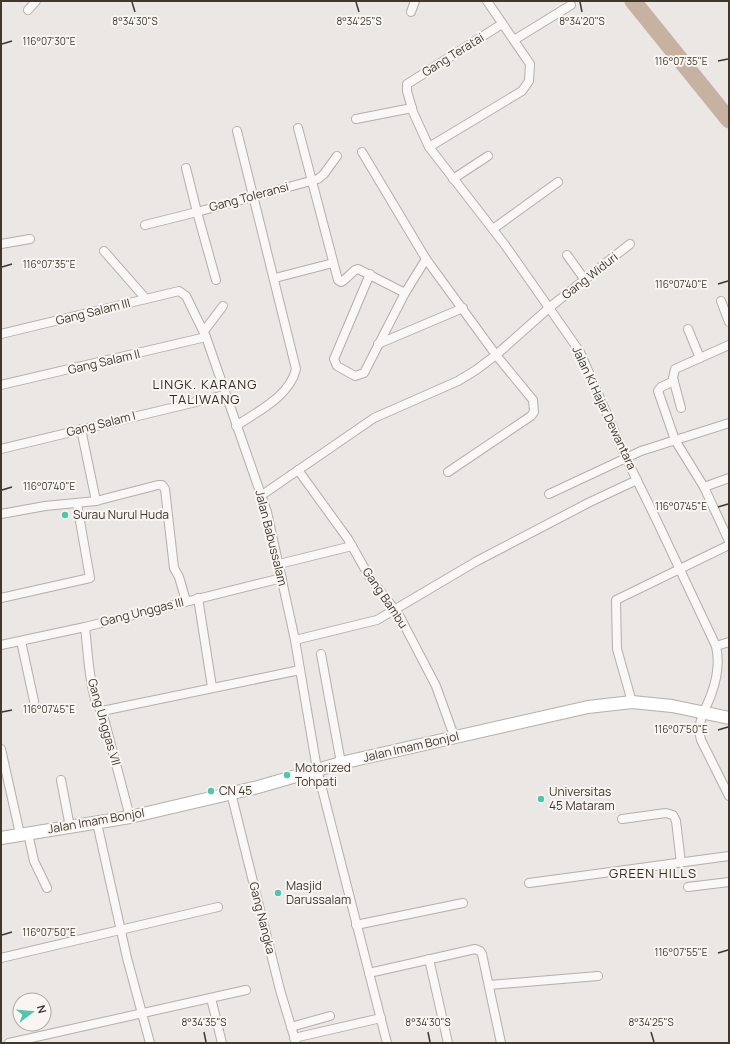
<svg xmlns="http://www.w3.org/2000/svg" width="730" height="1044" font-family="Manrope,sans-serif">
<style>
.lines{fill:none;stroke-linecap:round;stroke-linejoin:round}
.river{stroke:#c7b2a2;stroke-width:17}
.street-casing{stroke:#b4afa9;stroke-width:10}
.secondary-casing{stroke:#b4afa9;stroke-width:14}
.street{stroke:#f9f8f6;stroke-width:8}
.secondary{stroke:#fff;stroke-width:12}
.ticks{fill:none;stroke:#41382c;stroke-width:1.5}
.poi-dot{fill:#53c5a9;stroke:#f8f5f3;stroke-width:1.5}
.labels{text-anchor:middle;stroke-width:4;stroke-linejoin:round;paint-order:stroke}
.street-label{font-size:12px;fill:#41382c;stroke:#f8f5f3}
.poi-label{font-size:12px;fill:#41382c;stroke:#f8f5f3;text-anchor:start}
.neighbourhood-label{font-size:13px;letter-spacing:1px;fill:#332a1e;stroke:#f8f5f3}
.ticks-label{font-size:10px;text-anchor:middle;fill:#41382c;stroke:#f8f5f3;stroke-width:4;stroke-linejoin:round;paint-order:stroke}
</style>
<rect width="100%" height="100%" fill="#eae7e4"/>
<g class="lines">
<!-- river -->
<polyline class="river" points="633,1 729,120"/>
<!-- street casing -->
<g class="street-casing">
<g id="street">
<polyline points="28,10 36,1"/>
<polyline points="411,12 415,1"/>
<path d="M502 24 412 81 407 84V91L413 112 429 147 505 245 580 352 626 458 656 519 716 646C720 663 717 679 711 695 705 711 696 723 701 740L729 796"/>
<polyline points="514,40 571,5"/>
<polyline points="356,119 412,108"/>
<polyline points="298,128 338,280 341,282 343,281 355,270 358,269 405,293"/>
<polyline points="429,147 522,91 529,81 530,64 487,1"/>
<polyline points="362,152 426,259 496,355 533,400 534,412 531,416 448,472"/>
<polyline points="453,179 488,156"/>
<polyline points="145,225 197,212 186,168"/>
<polyline points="493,229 558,182"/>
<polyline points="1,244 30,239"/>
<polyline points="104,251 146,299"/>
<polyline points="567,255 585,280"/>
<polyline points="370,274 334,359 337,366 355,376 364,373 405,293 426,259"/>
<polyline points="275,278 333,263"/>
<polyline points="216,280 197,212 318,179 324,174 337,156"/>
<polyline points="721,301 729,322"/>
<polyline points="688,329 700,358"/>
<polyline points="204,331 223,306"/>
<polyline points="1,334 179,291 186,296 206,337 267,512 295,640 317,769 387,1043"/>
<polyline points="378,344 463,308"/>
<polyline points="674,381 661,387 658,391 675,440 704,487 729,478"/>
<polyline points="1,385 206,337"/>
<polyline points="681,408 673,378 675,369 729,345"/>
<path d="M236 426C258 411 290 396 296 369L237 131"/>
<polyline points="81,429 96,501"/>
<polyline points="1,449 225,395"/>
<polyline points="298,470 348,539 370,578 399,615 436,686 454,736"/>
<polyline points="704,487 729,541"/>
<polyline points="549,494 641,451 729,423"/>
<polyline points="262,495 374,418 458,381 476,370 496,355 550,307 630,244"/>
<polyline points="1,514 45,506 96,501 158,485 162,485 165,489 174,568 179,577 186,601"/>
<polyline points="279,564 352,546"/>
<polyline points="1,598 90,578 77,504"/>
<polyline points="198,598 212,687"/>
<path d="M85 627C87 642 90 705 102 711L130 817"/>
<polyline points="295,640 377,620 477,561 590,502 637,480"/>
<polyline points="21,641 34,701"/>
<polyline points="1,645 85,627 282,578"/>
<polyline points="716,646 729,642"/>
<polyline points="321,654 341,763"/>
<polyline points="632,702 617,649 616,600 729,545"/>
<polyline points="102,711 300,670"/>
<polyline points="1,749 20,834"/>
<polyline points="61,780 70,827"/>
<polyline points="231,793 280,990 296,1043"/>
<polyline points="622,819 666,813 673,815 676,821 681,863"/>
<polyline points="97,823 127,958 150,1043"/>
<polyline points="28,833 34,861 47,888"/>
<polyline points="529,883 729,856"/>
<polyline points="688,887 729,882"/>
<polyline points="356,925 463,903"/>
<polyline points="1,958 218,907"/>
<polyline points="429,959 448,1043"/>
<polyline points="369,973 475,949 480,951 482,954 501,1043"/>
<polyline points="489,985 598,976"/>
<polyline points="211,998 222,1043"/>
<polyline points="291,1027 330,1016"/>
<polyline points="294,1038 381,1018"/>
<polyline points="9,1043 246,990"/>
</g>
</g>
<!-- secondary casing -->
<g class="secondary-casing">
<polyline id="secondary" points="1,838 130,817 258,787 341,763 588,707 632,702 672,706 729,718"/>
</g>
<!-- street -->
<use href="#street" class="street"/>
<!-- secondary -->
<use href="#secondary" class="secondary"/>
</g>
<!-- ticks -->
<path class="ticks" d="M132 2 135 12M356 2 359 12M580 2 582 12M2 44 12 41M718 61 728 59M2 267 12 264M718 284 728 281M2 490 12 487M718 507 728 504M2 712 12 710M718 730 728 727M2 935 12 932M718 953 728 950M204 1032 206 1042M428 1032 430 1042M651 1032 654 1042"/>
<!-- markers -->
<g class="poi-dot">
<circle cx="65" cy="515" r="4"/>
<circle cx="287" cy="775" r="4"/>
<circle cx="211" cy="791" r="4"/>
<circle cx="541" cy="799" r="4"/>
<circle cx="278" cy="893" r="4"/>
</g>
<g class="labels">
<!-- street labels -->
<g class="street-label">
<text transform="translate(453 55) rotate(-32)" y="4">Gang Teratai</text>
<text transform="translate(249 197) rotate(-15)" y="4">Gang Toleransi</text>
<text transform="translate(590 276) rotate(-38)" y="4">Gang Widuri</text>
<text transform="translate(93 312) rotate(-14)" y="4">Gang Salam III</text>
<text transform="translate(104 362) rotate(-13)" y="4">Gang Salam II</text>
<text transform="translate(604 408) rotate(65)" y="4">Jalan Ki Hajar Dewantara</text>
<text transform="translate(101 424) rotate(-14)" y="4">Gang Salam I</text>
<text transform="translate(271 538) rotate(76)" y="4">Jalan Babussalam</text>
<text transform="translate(385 598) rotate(56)" y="4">Gang Bambu</text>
<text transform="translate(142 612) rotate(-14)" y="4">Gang Unggas III</text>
<text transform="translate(104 722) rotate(74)" y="4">Gang Unggas VII</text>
<text transform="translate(411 747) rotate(-13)" y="4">Jalan Imam Bonjol</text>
<text transform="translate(96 821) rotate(-10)" y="4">Jalan Imam Bonjol</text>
<text transform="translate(262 918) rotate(76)" y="4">Gang Nangka</text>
</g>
<!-- poi labels -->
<g class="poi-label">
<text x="73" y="519">Surau Nurul Huda</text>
<text x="295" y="772">Motorized<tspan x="295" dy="14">Tohpati</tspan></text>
<text x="219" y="795">CN 45</text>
<text x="549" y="796">Universitas<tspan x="549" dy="14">45 Mataram</tspan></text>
<text x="286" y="890">Masjid<tspan x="286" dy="14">Darussalam</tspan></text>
</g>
<!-- neighbourhood labels -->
<g class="neighbourhood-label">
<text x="205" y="389">LINGK. KARANG<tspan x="205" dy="15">TALIWANG</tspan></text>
<text x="653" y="878">GREEN HILLS</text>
</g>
</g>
<g class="ticks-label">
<text x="135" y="25">8°34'30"S</text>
<text x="359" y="25">8°34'25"S</text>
<text x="582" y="25">8°34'20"S</text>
<text x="49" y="45">116°07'30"E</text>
<text x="681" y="65">116°07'35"E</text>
<text x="49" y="268">116°07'35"E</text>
<text x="681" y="288">116°07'40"E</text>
<text x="49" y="490">116°07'40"E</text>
<text x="681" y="510">116°07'45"E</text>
<text x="49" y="713">116°07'45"E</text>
<text x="681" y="733">116°07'50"E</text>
<text x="49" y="936">116°07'50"E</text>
<text x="681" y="956">116°07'55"E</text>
<text x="204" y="1026">8°34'35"S</text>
<text x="428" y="1026">8°34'30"S</text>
<text x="651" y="1026">8°34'25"S</text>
</g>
<!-- border -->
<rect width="730" height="1044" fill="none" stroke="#41382c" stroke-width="4"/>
<!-- north arrow -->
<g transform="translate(32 1012) rotate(74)"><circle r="19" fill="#f8f5f3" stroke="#afa9a3"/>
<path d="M0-3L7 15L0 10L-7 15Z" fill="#53c5a9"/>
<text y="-6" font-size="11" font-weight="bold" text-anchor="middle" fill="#41382c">N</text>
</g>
</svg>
